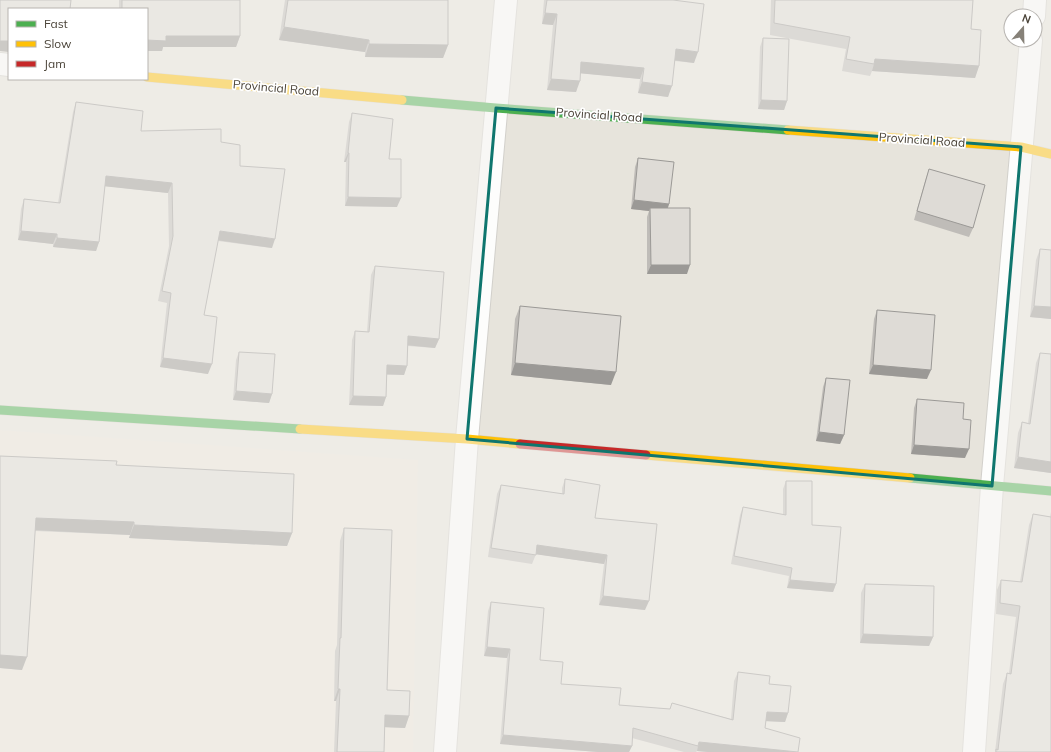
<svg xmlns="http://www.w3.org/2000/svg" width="1051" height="752" font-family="Mulish,sans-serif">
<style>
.residential{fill:#e7e4dc;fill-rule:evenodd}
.education{fill:#eae5da}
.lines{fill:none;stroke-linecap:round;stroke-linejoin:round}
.street-casing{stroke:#d2d0cb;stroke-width:24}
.fast-casing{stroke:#d3cfc5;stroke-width:10}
.slow-casing{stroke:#d3cfc5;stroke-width:10}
.jam-casing{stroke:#d3cfc5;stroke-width:10}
.street{stroke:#fdfdfc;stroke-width:22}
.fast{stroke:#4caf50;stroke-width:9}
.slow{stroke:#ffc107;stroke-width:9}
.jam{stroke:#c62828;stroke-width:9}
.wall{fill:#bfbcb8}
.shaded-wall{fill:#9b9996}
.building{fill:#dedbd6;stroke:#9b9996}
.marked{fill:none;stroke:#0f766e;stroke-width:3;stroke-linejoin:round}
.labels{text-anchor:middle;stroke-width:3.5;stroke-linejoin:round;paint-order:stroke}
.street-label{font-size:12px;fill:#4b4439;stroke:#fff}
</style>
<rect width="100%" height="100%" fill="#f4f2ee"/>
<!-- residential -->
<path class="residential" d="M0 0H1051V752H0ZM9 9H147V79H9ZM1011 16H1035V40H1011Z"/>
<!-- education -->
<polygon class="education" points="0,430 418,460 413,752 0,752"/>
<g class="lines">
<!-- street casing -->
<g class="street-casing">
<g id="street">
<polyline points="1034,16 1035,0"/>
<polyline points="0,64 9,65"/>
<polyline points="445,752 467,439 506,0"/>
<polyline points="974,752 992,486 1031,40"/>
</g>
</g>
<!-- fast casing -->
<g class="fast-casing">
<g id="fast">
<polyline points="402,100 496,108 788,130"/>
<polyline points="0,410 300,429"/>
<polyline points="910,478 1051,491"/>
</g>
</g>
<!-- slow casing -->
<g class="slow-casing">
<g id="slow">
<polyline points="147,77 402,100"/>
<polyline points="788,130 1021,147 1051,154"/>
<polyline points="300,429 467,439 520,444"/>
<polyline points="646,455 910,478"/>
</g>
</g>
<!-- jam casing -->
<g class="jam-casing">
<polyline id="jam" points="520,444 646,455"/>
</g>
<!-- street -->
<use href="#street" class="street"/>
<!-- fast -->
<use href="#fast" class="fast"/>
<!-- slow -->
<use href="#slow" class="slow"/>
<!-- jam -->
<use href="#jam" class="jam"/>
</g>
<!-- wall -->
<g class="wall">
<polygon points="119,0 240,0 240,36 236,47 163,47 162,51 147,51 147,9 119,9"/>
<polygon points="285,0 448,0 448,45 443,58 365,57 365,52 279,40"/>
<polygon points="544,0 673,0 694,63 675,61 668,97 638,93 640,79 580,73 576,92 547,90 553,25 542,24"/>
<polygon points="771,0 973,0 971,29 979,66 975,78 872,71 870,76 842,71 846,49 770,35"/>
<polygon points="763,38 787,101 784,110 758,109 760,47"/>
<polygon points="76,102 141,131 221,142 240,166 272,248 218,241 204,315 208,374 160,367 167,303 158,301 169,246 168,193 105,186 99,242 96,251 53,247 53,244 18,240 21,209 24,199 58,203 73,112"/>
<polygon points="352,113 389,159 397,207 345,206 346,162 344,162 349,122"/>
<polygon points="638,158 669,204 668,208 687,274 647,274 647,217 649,211 631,209 635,167"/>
<polygon points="929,169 973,228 969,237 914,220 926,178"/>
<polygon points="1040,249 1051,319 1030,317 1036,260"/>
<polygon points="375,266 439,339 435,348 408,346 407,366 404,375 387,375 386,397 383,406 349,405 352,340 355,331 367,332 371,275"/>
<polygon points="520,306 611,385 511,375 515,319"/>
<polygon points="877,310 927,379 869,374 874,319"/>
<polygon points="239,352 272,394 269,403 233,400 236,360"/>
<polygon points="1040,353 1051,473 1014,468 1018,433 1022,422 1028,423 1036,363"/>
<polygon points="826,378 844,435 840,444 816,441 823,387"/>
<polygon points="917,399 963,419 965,458 911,454 914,408"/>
<polygon points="0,456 116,465 292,533 287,546 129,538 130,535 35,531 22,670 0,668"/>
<polygon points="565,479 595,518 645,610 599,605 604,564 536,554 532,564 488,557 497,494 501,485 562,494 562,488"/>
<polygon points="786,481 812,525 836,584 833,592 787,588 789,576 731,564 740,515 743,507 783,515 783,489"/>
<polygon points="1051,512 1051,752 995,752 1003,684 1007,673 1009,673 1016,617 996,614 997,590 1001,580 1020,582 1029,525 1033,514 1050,517"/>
<polygon points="344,528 387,690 409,716 405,728 385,727 384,752 334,752 336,701 334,701 335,651 337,645 340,541"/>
<polygon points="865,584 933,637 929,646 860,643 861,593"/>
<polygon points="491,602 540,660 561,684 619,705 670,709 672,703 731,719 734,681 738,672 769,684 788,713 785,722 766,721 765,728 798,752 708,752 697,751 696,752 684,752 632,738 632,746 629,752 598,752 500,744 507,658 484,656 488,611"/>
</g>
<!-- shaded-wall -->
<g class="shaded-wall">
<polygon points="545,13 557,14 553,25 542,24"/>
<polygon points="284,27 369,40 365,52 279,40"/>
<polygon points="166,36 240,36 236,47 163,47 162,51 147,51 147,40"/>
<polygon points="0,41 9,41 9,52 0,51"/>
<polygon points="369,44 448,45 443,58 365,57"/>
<polygon points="676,49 698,52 694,63 672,60"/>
<polygon points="875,59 979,66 975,78 872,71 874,64"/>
<polygon points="581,62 644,68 640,79 577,73"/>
<polygon points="551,79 580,81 576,92 547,90"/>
<polygon points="642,82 672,86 668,97 638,93"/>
<polygon points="761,100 787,101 784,110 758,109"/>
<polygon points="348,153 349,153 346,162 344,162"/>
<polygon points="106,176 172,183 168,193 102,186"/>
<polygon points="348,197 401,198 397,207 345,206"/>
<polygon points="634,200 669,204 666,213 650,208 649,211 631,209"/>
<polygon points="21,231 57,234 53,244 18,240"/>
<polygon points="220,231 275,239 272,248 216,240"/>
<polygon points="57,238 99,242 96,251 53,247"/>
<polygon points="651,265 690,265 687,274 647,274"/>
<polygon points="1034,306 1051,307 1051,319 1030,317"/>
<polygon points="408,336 439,339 435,348 405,345"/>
<polygon points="163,358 212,364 208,374 160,367"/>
<polygon points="515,363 616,372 611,385 511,375"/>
<polygon points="387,365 407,366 404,375 384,374"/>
<polygon points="873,365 931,370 927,379 869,374"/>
<polygon points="236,391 272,394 269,403 233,400"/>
<polygon points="353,396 386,397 383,406 349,405"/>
<polygon points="819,432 844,435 840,444 816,441"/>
<polygon points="914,445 969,449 965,458 911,454"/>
<polygon points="1018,457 1051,462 1051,473 1014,468"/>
<polygon points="36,518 134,522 130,535 32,530"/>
<polygon points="134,525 292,533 287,546 129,538"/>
<polygon points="537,545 607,555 604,564 534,554"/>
<polygon points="790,580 836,584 833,592 787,588"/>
<polygon points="603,596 649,601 645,610 599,605"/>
<polygon points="863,634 933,637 929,646 860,643"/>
<polygon points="487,647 510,649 507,658 484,656"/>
<polygon points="0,655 27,657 22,670 0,668"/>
<polygon points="338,689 340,689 336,701 334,701"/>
<polygon points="767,712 788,713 785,722 763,721"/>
<polygon points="385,715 409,716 405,728 381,727"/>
<polygon points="503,735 632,746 629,752 598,752 500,744"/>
<polygon points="699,742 798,752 708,752 697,751"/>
</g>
<!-- building -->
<g class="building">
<polygon points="0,0 71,0 70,9 9,9 9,41 0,41"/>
<polygon points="122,0 240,0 240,36 166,36 166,41 147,40 147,9 122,9"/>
<polygon points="288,0 448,0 448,45 369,44 369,40 284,27"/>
<polygon points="547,0 673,0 704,4 698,52 676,49 672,86 642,82 644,68 581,62 580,81 551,79 557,14 545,13"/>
<polygon points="775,0 973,0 971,29 981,30 979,66 875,59 874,64 846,59 850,37 774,23"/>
<polygon points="763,38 789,39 787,101 761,100"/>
<polygon points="76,102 143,111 141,131 221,129 221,142 240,145 240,166 285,169 275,239 220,231 204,315 217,317 212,364 163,358 171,293 162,291 173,236 172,183 106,176 99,242 57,238 57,234 21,231 24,199 60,203"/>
<polygon points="352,113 393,119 389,159 401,159 401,198 348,197 349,153 348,153"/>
<polygon points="638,158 674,162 669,204 634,200"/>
<polygon points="929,169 985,185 973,228 917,211"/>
<polygon points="650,208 690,208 690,265 651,265"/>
<polygon points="1040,249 1051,250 1051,307 1034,306"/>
<polygon points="375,266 444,272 439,339 408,336 407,366 387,365 386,397 353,396 355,331 369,332"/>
<polygon points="520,306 621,316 616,372 515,363"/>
<polygon points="877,310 935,315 931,370 873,365"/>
<polygon points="239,352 275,354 272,394 236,391"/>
<polygon points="1040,353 1051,354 1051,462 1018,457 1022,422 1030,424"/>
<polygon points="826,378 850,380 844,435 819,432"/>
<polygon points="917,399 964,403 963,419 971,420 969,449 914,445"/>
<polygon points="0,456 117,461 116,465 294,474 292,533 134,525 134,522 36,518 27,657 0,655"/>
<polygon points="565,479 600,485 595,518 657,524 649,601 603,596 607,555 537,545 536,555 491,548 501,485 564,494"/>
<polygon points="786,481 812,481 812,525 841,527 836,584 790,580 792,568 734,556 743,507 786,515"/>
<polygon points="1033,514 1051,517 1051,752 996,752 996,749 998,750 1007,673 1011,674 1020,606 1000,603 1001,580 1022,582"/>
<polygon points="344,528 392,530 387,690 410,691 409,716 385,715 384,752 337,752 340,689 338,689 340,638 341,638"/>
<polygon points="865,584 934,586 933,637 863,634"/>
<polygon points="491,602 544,608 540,660 563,662 561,684 621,688 619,705 670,709 672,703 733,720 738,672 770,676 769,684 791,686 788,713 767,712 765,728 800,738 798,752 699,742 698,746 633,728 632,746 503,735 510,649 487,647"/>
</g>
<!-- marked area -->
<path d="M0 0H1051V752H0ZM496 108 1021 147 992 486 467 439Z" fill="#f4f2ee" fill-opacity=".55" fill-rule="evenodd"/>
<path class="marked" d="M496 108 1021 147 992 486 467 439Z"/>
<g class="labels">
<!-- street labels -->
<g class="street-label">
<text transform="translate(276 88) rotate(5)" y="4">Provincial Road</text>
<text transform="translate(599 115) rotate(4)" y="4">Provincial Road</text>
<text transform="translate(922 140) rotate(4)" y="4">Provincial Road</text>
</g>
</g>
<!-- legend -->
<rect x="8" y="8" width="140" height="72" fill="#ffffff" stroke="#b7b4b0"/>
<rect x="16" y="21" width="20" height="6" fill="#4caf50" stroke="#b7b4b0"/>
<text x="44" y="28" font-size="12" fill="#4b4439">Fast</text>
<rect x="16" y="41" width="20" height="6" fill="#ffc107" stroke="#b7b4b0"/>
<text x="44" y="48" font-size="12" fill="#4b4439">Slow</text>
<rect x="16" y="61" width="20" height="6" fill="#c62828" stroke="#b7b4b0"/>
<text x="44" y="68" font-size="12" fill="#4b4439">Jam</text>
<!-- north arrow -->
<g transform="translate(1023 28) rotate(20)"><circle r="19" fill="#ffffff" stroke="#b7b4b0"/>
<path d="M0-3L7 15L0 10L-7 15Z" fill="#868178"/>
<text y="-6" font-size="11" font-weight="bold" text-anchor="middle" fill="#4b4439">N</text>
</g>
</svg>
